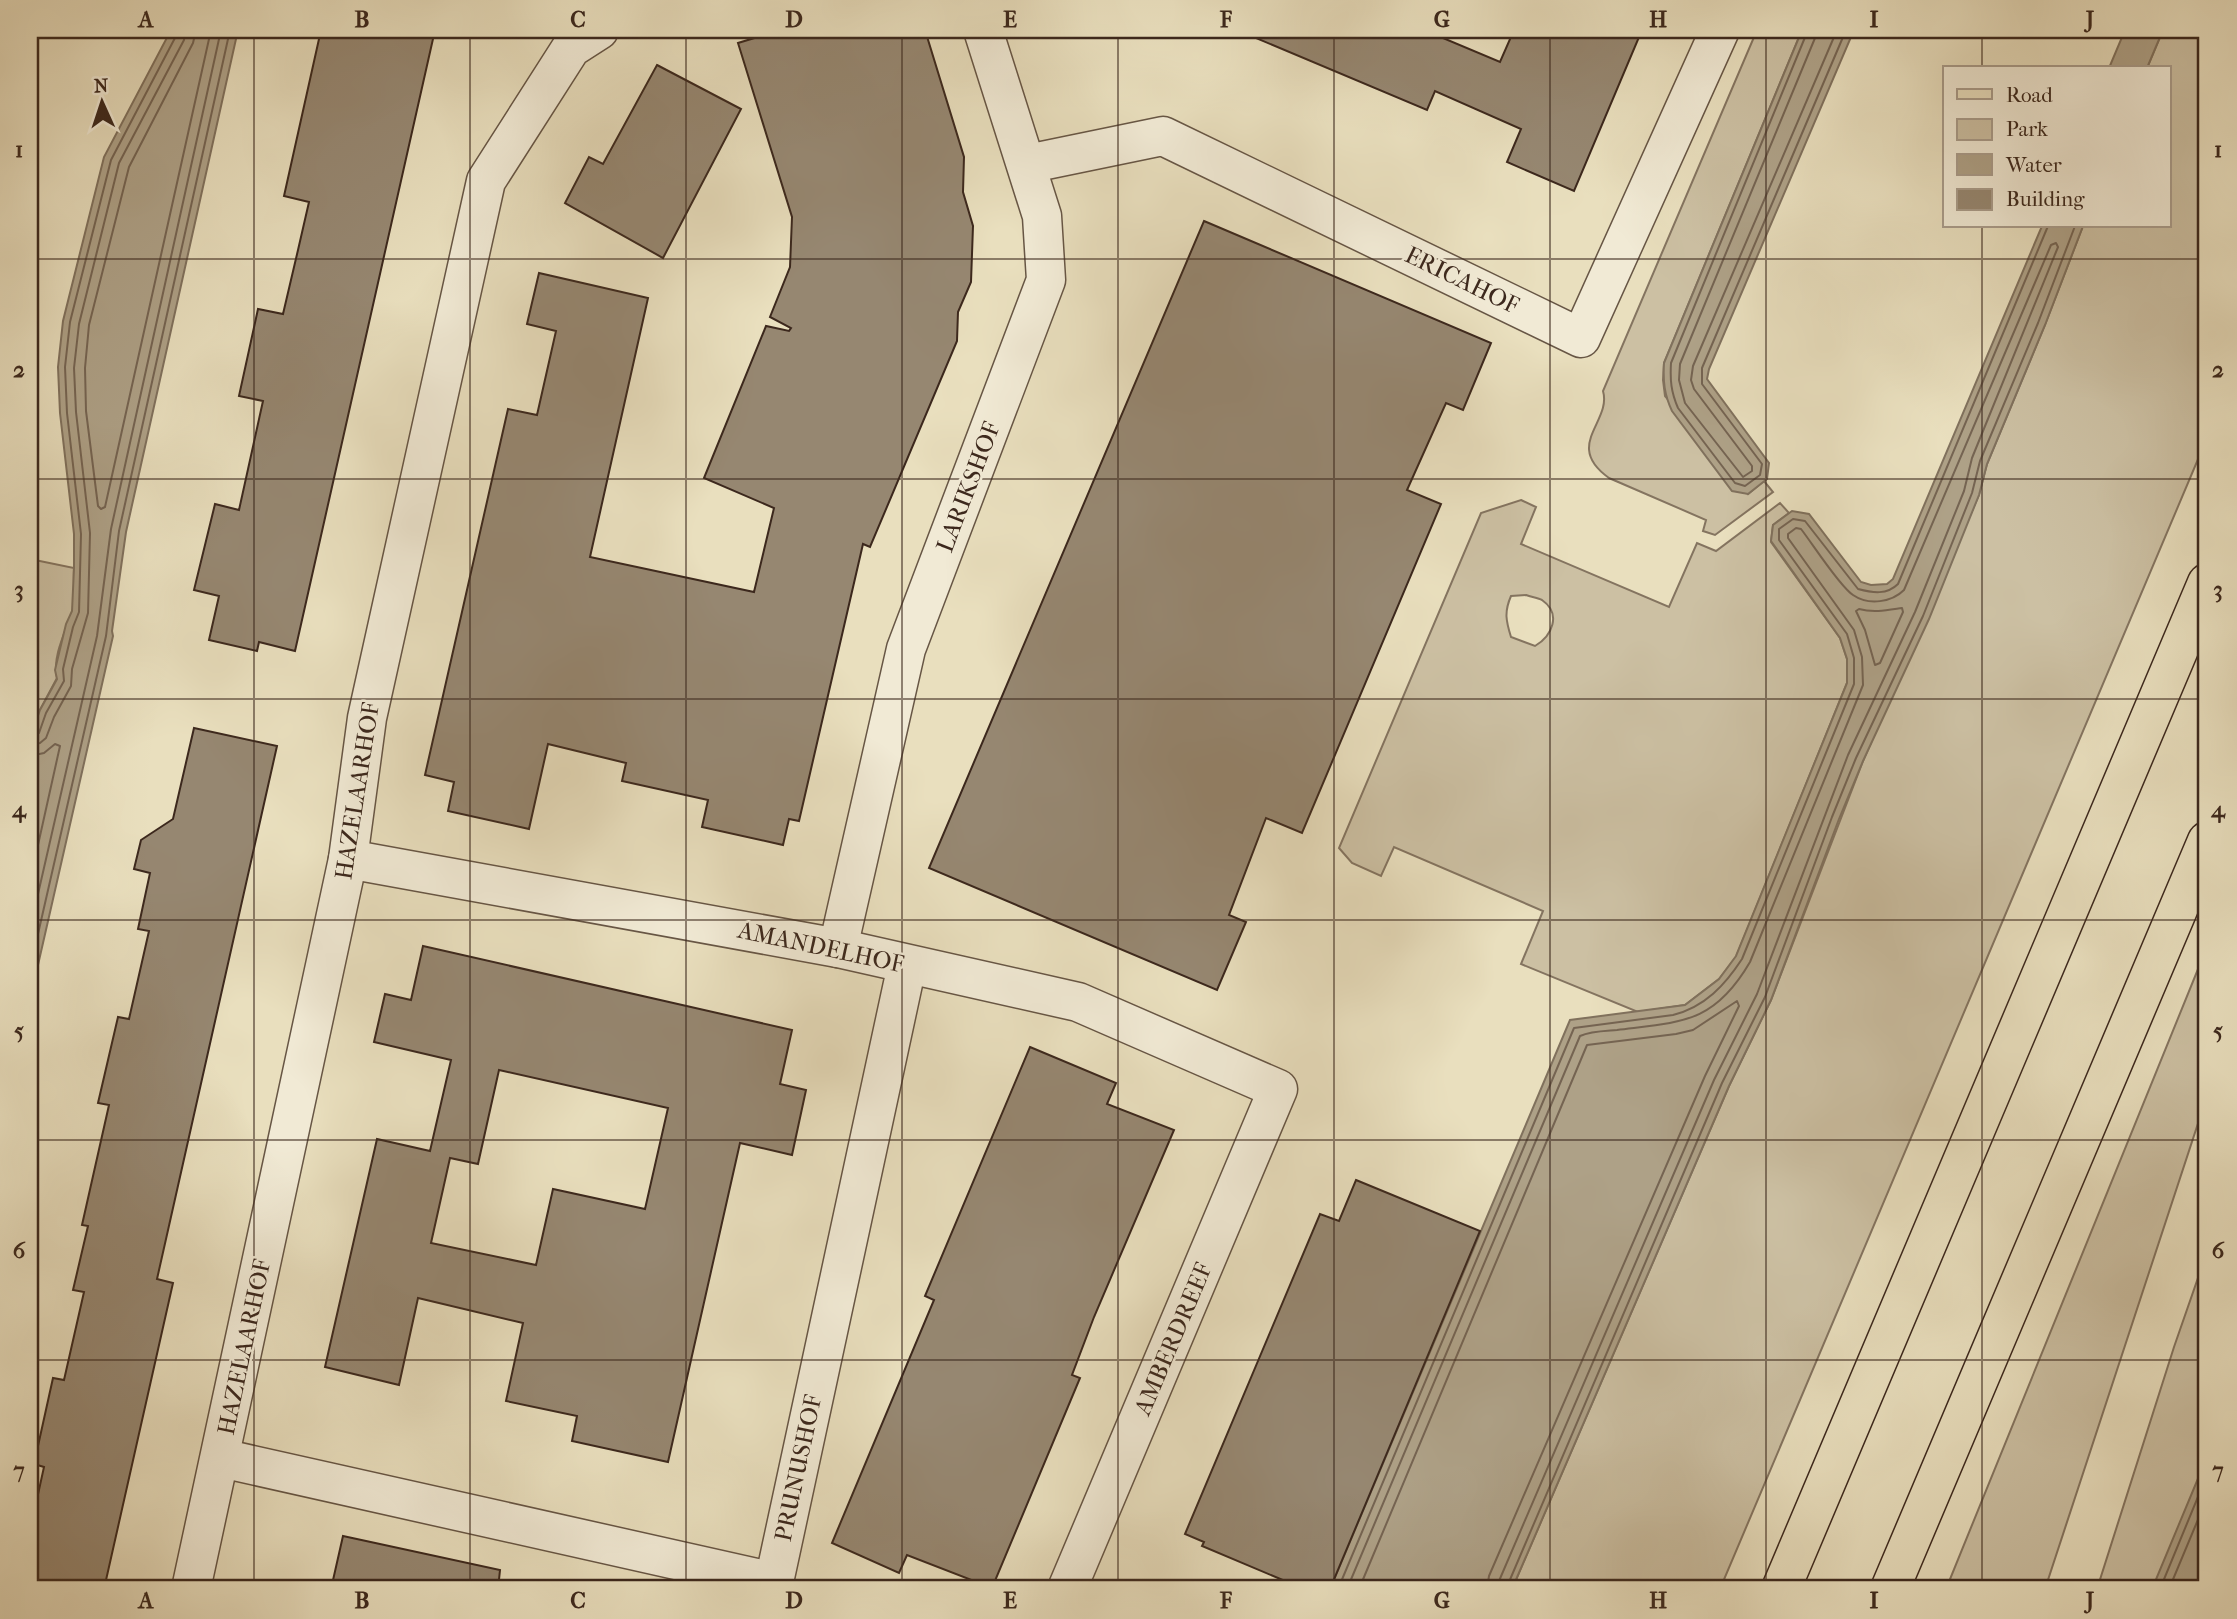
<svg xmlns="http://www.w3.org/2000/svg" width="2237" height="1619" font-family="'IM FELL French Canon',serif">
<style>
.green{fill:#ccc0a3;stroke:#847460;stroke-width:2;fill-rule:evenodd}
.water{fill:#aea187;stroke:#80715d;stroke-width:2}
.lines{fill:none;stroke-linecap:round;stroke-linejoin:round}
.shore{stroke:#756452;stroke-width:2}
.building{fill:#968771;stroke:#3c281d;stroke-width:2;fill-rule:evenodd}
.street-casing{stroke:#675645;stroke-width:41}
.primary-casing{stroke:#3c281d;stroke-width:41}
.street{stroke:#f1ead5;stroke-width:38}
.primary{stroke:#e9dfbe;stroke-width:38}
.grid{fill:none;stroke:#3c281d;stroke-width:2;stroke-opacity:0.55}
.labels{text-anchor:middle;stroke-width:5;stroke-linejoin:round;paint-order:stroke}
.street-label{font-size:24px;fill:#3c281d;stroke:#f1ead5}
.neatline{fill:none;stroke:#3c281d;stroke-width:2.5}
.grid-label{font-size:23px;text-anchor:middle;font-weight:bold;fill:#3c281d}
</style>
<rect width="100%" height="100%" fill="#e9dfbe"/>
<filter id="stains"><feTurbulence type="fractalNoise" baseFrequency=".00286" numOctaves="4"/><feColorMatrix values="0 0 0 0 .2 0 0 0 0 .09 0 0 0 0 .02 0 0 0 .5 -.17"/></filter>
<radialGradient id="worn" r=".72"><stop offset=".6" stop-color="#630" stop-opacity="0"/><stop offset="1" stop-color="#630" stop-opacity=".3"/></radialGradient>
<!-- green -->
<g class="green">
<path d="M1757 30H1802L1664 363 1663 380 1665 396 1748 494 1764 481 1773 492 1715 535 1703 531 1706 520 1609 478C1563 445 1612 422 1603 391Z"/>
<polygon points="2163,30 2207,30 2207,438 1720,1589 1512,1589 1729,1086 1771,1000 1863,761 1979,495 1987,464 2045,325 2083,226 2169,226 2169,68 2147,68"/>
<path d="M1521 500 1536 507 1521 544 1669 607 1697 543 1716 551 1780 503 1789 513 1773 525 1771 542 1840 638 1847 659V683L1736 957 1719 979 1685 1005 1638 1012 1521 964 1543 911 1394 847 1381 876 1352 863 1339 848 1481 513ZM1526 595C1531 597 1538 598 1542 600 1562 614 1552 636 1535 646L1511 637C1506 621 1504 612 1511 596Z"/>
<path d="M30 559 74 568C73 582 76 600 72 613 65 633 52 657 57 678L40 710 30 738Z"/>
<polygon points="2207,947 2207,1096 2045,1589 1946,1589"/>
<polygon points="2207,1252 2207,1589 2097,1589 2174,1347"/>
</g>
<!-- water -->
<g class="water">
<polygon points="171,30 238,30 126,532 112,631 113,636 30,1000 30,738 40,710 57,679 55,670 66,624 72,611 74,568 74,534 60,413 58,367 63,321 104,157"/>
<path d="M1802 30H1854L1709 369 1707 379 1769 463 1767 479 1748 494 1732 491 1672 411C1664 394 1663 381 1664 363Z"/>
<polygon points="2125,30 2163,30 2147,68 2109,68"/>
<polygon points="2042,226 2083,226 2045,325 1987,464 1979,495 1929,619 1863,761 1839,819 1771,1000 1729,1086 1512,1589 1330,1589 1570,1020 1685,1005 1719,979 1736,956 1847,683 1847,659 1840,638 1771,541 1773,525 1792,511 1809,514 1861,582 1871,585 1887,584 1893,579"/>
<polygon points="2207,1457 2207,1589 2152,1589"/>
</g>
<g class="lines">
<!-- shore -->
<g class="shore">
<polyline points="196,30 193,43 129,167 89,325 85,368 86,411 98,506 101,509 105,507 211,30"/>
<path d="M1808 30 1671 363C1670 380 1671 392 1678 408L1735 483 1745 486 1760 475 1762 464 1702 384V368L1846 30"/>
<polyline points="1816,30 1815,38 1680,364 1679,380 1685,403 1743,477 1752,471 1752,466 1694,389 1691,380 1693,366 1837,30"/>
<path d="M1902 608 1903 612 1880 663 1875 665 1865 630 1856 611 1859 609C1874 613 1888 610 1902 608Z"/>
<polyline points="30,736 39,733 46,713 64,681 63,669 73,627 79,612 81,534 67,413 65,367 70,322 111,160 176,36 177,30"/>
<polyline points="30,745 40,743 46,738 54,717 71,686 72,669 88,613 90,533 76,412 74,368 79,324 119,163 184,40 185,30"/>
<polyline points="30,756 44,753 55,744 60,746 30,881"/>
<polyline points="30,929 97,636 111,529 221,30"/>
<polyline points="30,969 106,636 119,531 230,30"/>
<path d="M1338 1589 1574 1028 1673 1015C1705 1007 1725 985 1742 959L1854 684V658L1847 634 1779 540V529L1793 519 1805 521 1858 589C1873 593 1887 595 1898 584L2048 226"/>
<path d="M1347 1589 1580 1036C1591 1031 1605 1031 1617 1030 1681 1022 1714 1024 1750 962L1863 685 1862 657 1854 630 1788 538V534L1796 528 1801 529C1812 543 1840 587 1853 595 1869 606 1892 602 1904 590L2051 245 2056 243 2058 247 1972 458 1964 491 1915 612 1848 755 1757 994 1714 1080 1499 1581 1497 1589"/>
<polyline points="1359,1589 1587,1045 1676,1034 1693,1030 1737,1001 1739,1006 1705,1076 1489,1576 1487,1589"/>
<polyline points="1506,1589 1722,1083 1765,997 1832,817 1856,758 1923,616 1972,493 1980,461 2038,323 2075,226"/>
<polyline points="2160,1589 2207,1475"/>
<polyline points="2169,1589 2207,1498"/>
</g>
</g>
<!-- building -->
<g class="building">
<polygon points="321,30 435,30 295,651 259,642 257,651 209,640 219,596 194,590 215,504 239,510 263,401 239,396 258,309 283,314 298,250 309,202 284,196"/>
<polygon points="781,30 925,30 964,157 963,192 973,226 971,282 958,312 957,341 870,547 863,544 799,821 789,819 783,845 702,827 708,800 622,781 626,763 548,744 529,829 448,811 454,782 425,775 508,409 537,415 556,331 527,324 539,273 648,298 590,557 754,592 774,508 704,478 766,326 789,331 791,328 770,317 790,267 792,217 738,43"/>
<polygon points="1237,30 1424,30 1500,62 1514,30 1642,30 1574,191 1507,162 1521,129 1435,91 1427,110"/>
<polygon points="657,65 741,109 663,258 565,203 589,157 603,164"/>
<polygon points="1204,221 1491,343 1463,410 1446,403 1407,490 1441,504 1302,833 1266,818 1229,915 1246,922 1217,990 929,868"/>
<polygon points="194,728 277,746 157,1279 173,1283 104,1589 30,1589 30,1531 44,1467 34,1464 53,1378 64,1380 84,1292 73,1290 88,1226 82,1225 109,1105 98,1103 118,1017 129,1019 149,931 138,929 150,873 134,869 141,840 173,819"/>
<path d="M423 946 792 1030 780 1084 806 1090 792 1155 740 1143 668 1462 572 1441 577 1416 506 1401 523 1323 418 1298 399 1385 325 1367 377 1139 430 1151 451 1060 374 1042 385 994 411 1000ZM499 1070 668 1108 645 1209 553 1189 536 1265 431 1243 450 1158 478 1164Z"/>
<polygon points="1030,1047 1116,1083 1107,1104 1174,1130 1094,1317 1072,1375 1080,1378 992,1588 907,1555 899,1573 832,1543 934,1300 925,1296"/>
<polygon points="1356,1180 1480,1231 1330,1589 1304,1589 1202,1546 1204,1542 1185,1534 1320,1214 1339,1221"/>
<polygon points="343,1536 500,1570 498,1589 331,1589"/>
</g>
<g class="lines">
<!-- street casing -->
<g class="street-casing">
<g id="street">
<polyline points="1027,164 1163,136 1581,338 1720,30"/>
<polyline points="348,859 838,948 1078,1002 1278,1089 1067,1589"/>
<polyline points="838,948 906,649 1046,280 1042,216 983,30"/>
<polyline points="221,1458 774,1582 907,965"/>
<polyline points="191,1589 348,859 367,718 486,181 571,48 599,30"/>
</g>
</g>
<!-- primary casing -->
<g class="primary-casing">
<g id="primary">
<polyline points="1781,1589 2207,583"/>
<polyline points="1890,1589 2207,841"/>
</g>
</g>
<!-- street -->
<use href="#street" class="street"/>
<!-- primary -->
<use href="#primary" class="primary"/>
</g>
<!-- grid -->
<path class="grid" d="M254 30V1589M470 30V1589M686 30V1589M902 30V1589M1118 30V1589M1334 30V1589M1550 30V1589M1766 30V1589M1982 30V68M1982 226V1589M30 259H2207M30 479H2207M30 699H2207M30 920H2207M30 1140H2207M30 1360H2207"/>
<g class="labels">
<!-- street labels -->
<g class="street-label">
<text transform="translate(1462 280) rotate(26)" y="8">ERICAHOF</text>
<text transform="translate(968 487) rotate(-69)" y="8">LARIKSHOF</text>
<text transform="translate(357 791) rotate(-81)" y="8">HAZELAARHOF</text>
<text transform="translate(821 947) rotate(12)" y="8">AMANDELHOF</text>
<text transform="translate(1173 1339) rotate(-67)" y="8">AMBERDREEF</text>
<text transform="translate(244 1347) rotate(-78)" y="8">HAZELAARHOF</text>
<text transform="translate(798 1468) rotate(-78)" y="8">PRUNUSHOF</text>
</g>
</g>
<!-- margin -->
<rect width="2237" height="1619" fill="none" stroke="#e9dfbe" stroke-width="77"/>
<!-- legend -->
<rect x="1943" y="66" width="228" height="161" fill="#f1ead5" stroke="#a99c8b" stroke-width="2"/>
<rect x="1957" y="89" width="35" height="10" fill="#e9dfbe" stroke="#a99c8b" stroke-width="2"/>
<text x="2006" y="102" font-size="21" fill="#3c281d">Road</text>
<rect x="1957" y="119" width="35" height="21" fill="#ccc0a3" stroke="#a99c8b" stroke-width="2"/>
<text x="2006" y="136" font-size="21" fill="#3c281d">Park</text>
<rect x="1957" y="154" width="35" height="21" fill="#aea187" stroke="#a99c8b" stroke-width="2"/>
<text x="2006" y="172" font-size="21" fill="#3c281d">Water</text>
<rect x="1957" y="189" width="35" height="21" fill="#968771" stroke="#a99c8b" stroke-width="2"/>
<text x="2006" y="206" font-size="21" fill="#3c281d">Building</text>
<!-- north arrow -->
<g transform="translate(102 102) rotate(357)" stroke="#f1ead5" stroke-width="5" paint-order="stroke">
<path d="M0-5L12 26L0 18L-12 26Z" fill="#3c281d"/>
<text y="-10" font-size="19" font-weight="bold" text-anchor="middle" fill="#3c281d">N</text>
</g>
<rect x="38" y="38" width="2160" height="1542" class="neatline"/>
<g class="grid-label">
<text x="146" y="27">A</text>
<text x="362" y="27">B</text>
<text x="578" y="27">C</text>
<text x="794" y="27">D</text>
<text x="1010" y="27">E</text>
<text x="1226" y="27">F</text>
<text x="1442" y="27">G</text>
<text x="1658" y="27">H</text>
<text x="1874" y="27">I</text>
<text x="2090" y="27">J</text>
<text x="19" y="157">1</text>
<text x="2218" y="157">1</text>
<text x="19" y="377">2</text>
<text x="2218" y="377">2</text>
<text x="19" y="597">3</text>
<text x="2218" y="597">3</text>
<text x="19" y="817">4</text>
<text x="2218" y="817">4</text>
<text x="19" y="1038">5</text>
<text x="2218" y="1038">5</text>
<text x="19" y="1258">6</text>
<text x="2218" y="1258">6</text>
<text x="19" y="1478">7</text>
<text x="2218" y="1478">7</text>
<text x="146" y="1608">A</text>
<text x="362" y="1608">B</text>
<text x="578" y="1608">C</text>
<text x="794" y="1608">D</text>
<text x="1010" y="1608">E</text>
<text x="1226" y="1608">F</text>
<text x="1442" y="1608">G</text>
<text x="1658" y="1608">H</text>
<text x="1874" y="1608">I</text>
<text x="2090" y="1608">J</text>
</g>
<rect width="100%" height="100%" filter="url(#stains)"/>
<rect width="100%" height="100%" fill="url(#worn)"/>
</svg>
